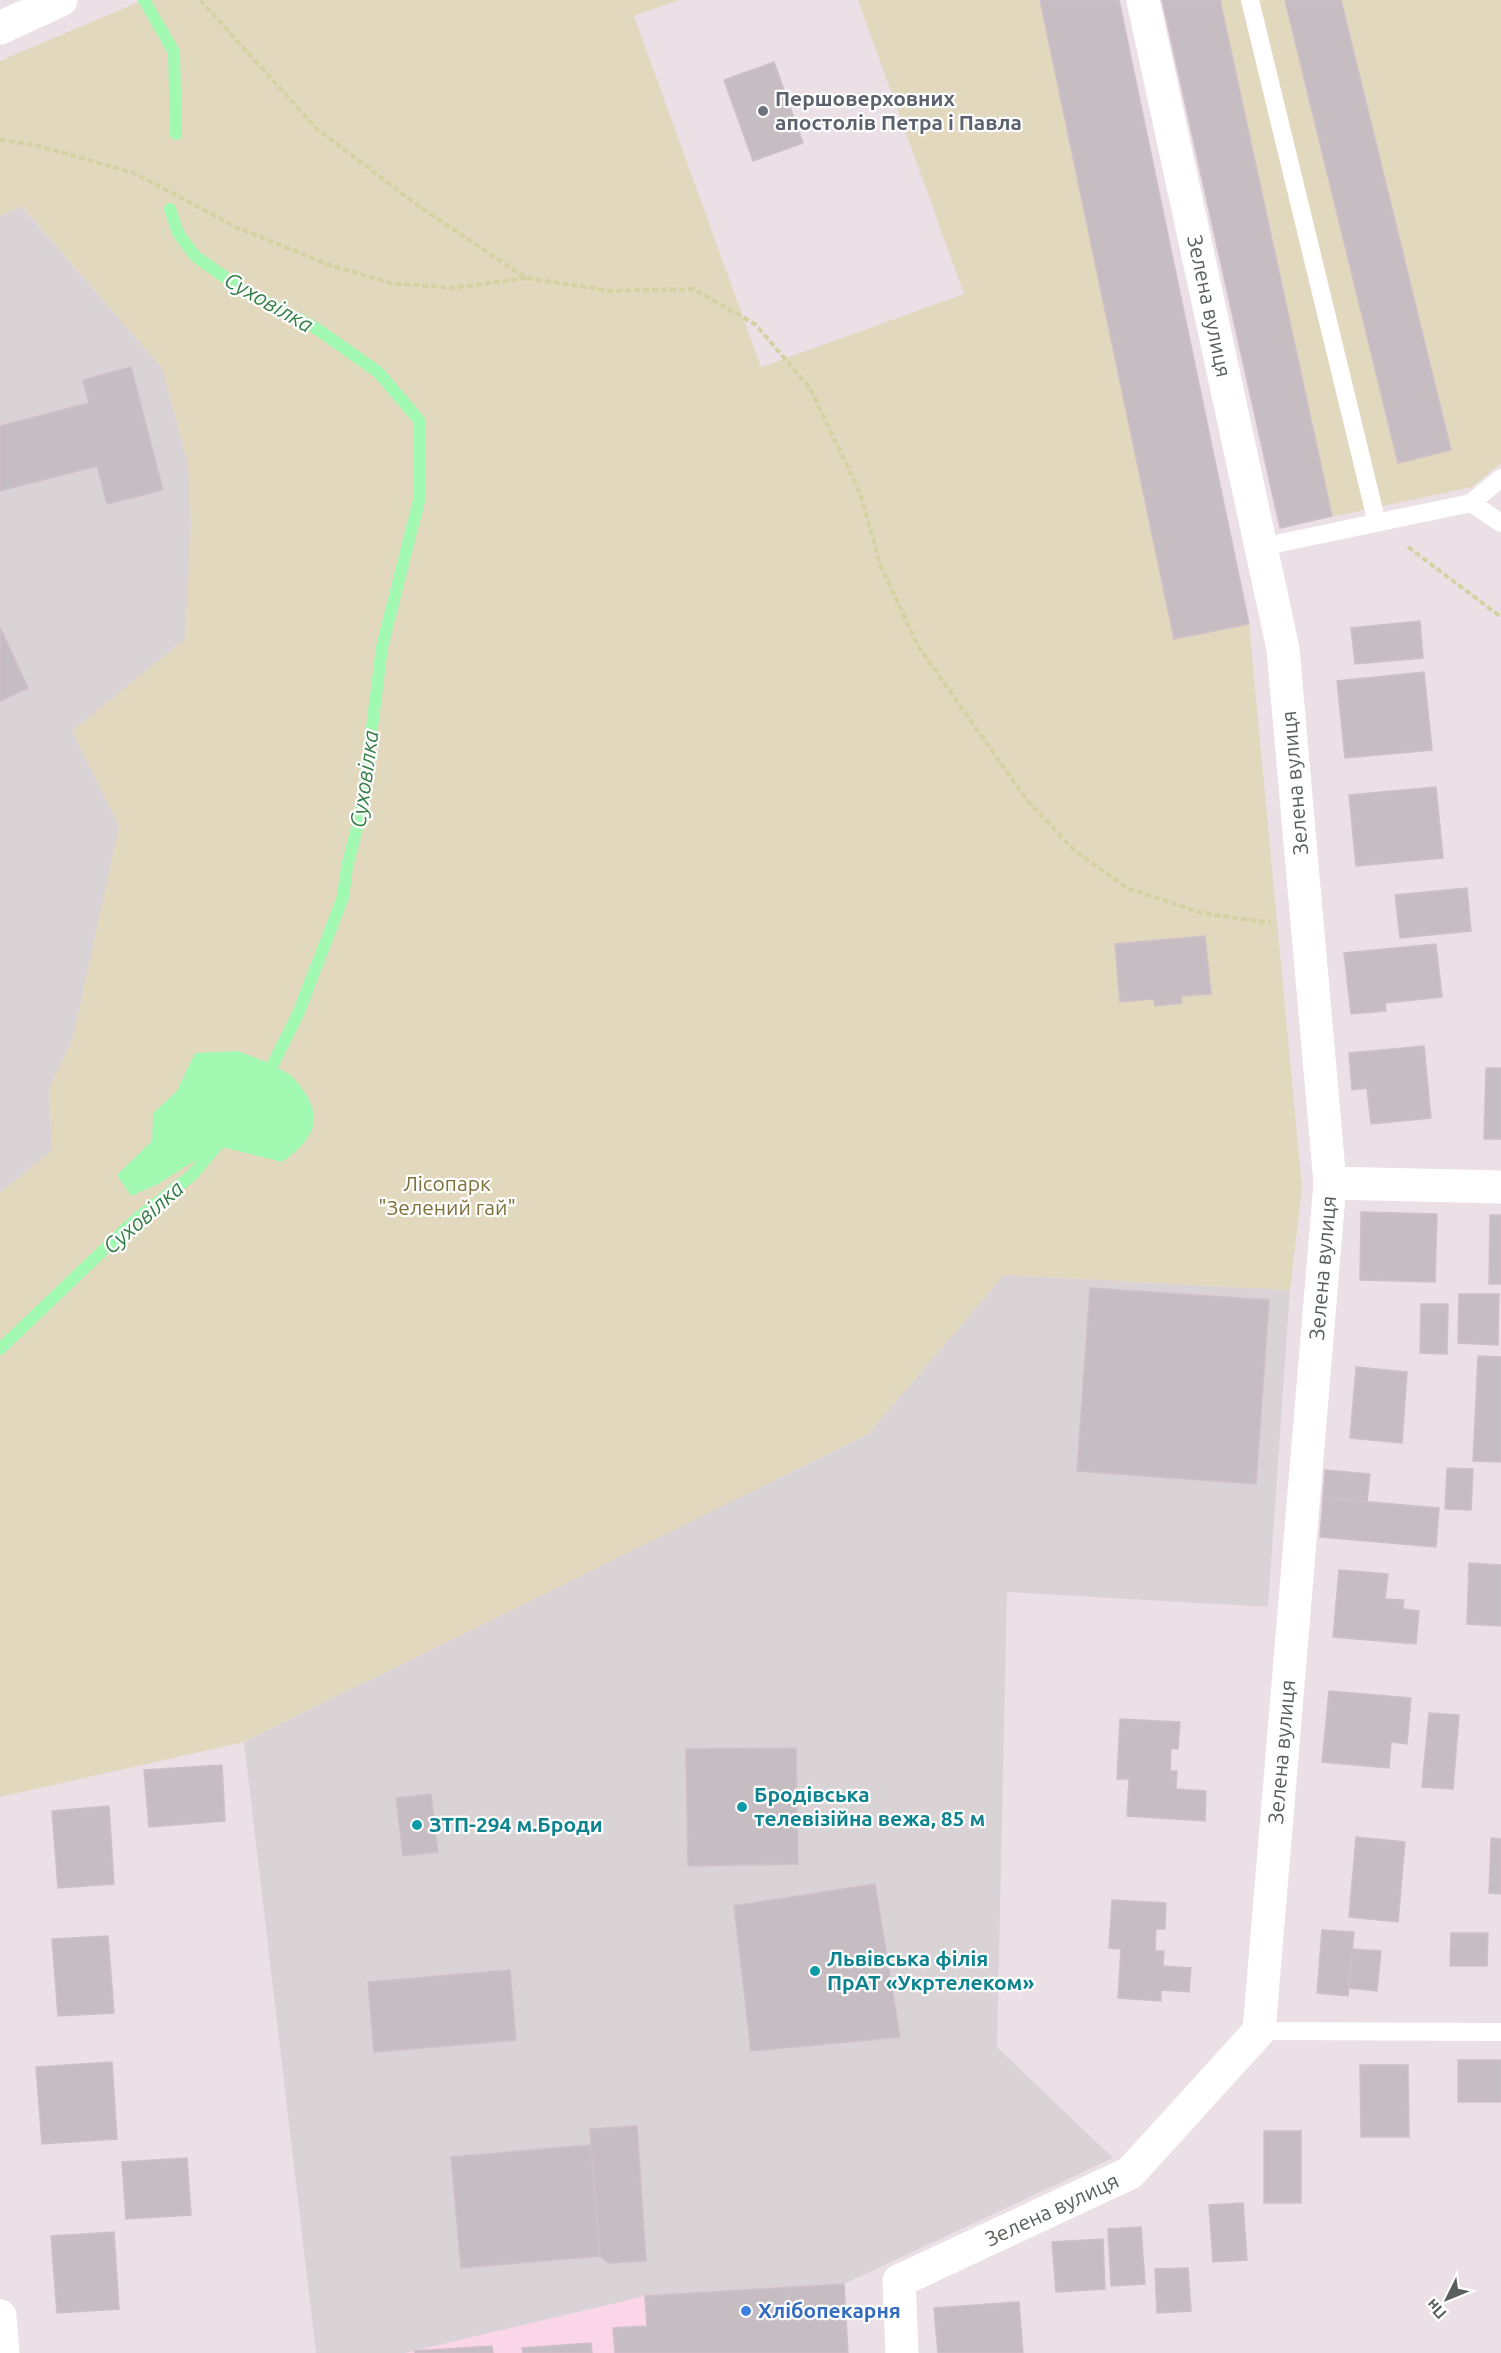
<svg xmlns="http://www.w3.org/2000/svg" width="1501" height="2353" font-family="Ubuntu,sans-serif">
<style>
.commercial{fill:#fbd5e8}
.industrial{fill:#dad3d6}
.green{fill:#e2d8be}
.water{fill:#a2f9b1}
.lines{fill:none;stroke-linecap:round;stroke-linejoin:round}
.stream{stroke:#a2f9b1;stroke-width:12}
.building{fill:#c6bdc3;stroke:#cfbfc9;stroke-width:1.5}
.path{stroke:#d3d2a2;stroke-width:4;stroke-dasharray:6 3;stroke-linecap:butt}
.lane{stroke:#fff;stroke-width:18}
.street{stroke:#fff;stroke-width:33}
.secondary{stroke:#fff;stroke-width:33}
.worship-dot{fill:#6b7280;stroke:#fff;stroke-width:2}
.culture-dot{fill:#0f9aa8;stroke:#fff;stroke-width:2}
.shop-dot{fill:#3f7fe0;stroke:#fff;stroke-width:2}
.labels{text-anchor:middle;stroke-width:4.5;stroke-linejoin:round;paint-order:stroke}
.worship-label{font-size:21px;font-weight:bold;fill:#5b616d;stroke:#fff;text-anchor:start}
.street-label{font-size:21px;fill:#59605b;stroke:#fff}
.park-label{font-size:21px;fill:#7f7039;stroke:#fff}
.culture-label{font-size:21px;font-weight:bold;fill:#0d838f;stroke:#fff;text-anchor:start}
.shop-label{font-size:21px;font-weight:bold;fill:#366cbe;stroke:#fff;text-anchor:start}
.water-label{font-size:22px;font-style:italic;fill:#357f46;stroke:#fff}
</style>
<rect width="100%" height="100%" fill="#ebe0e6"/>
<!-- commercial -->
<polygon class="commercial" points="645,2296 647,2326 614,2328 615,2353 405,2353"/>
<!-- industrial -->
<g class="industrial">
<polygon points="21,206 162,368 188,463 191,524 185,639 72,731 120,826 73,1038 49,1088 52,1150 0,1193 0,216"/>
<polygon points="1004,1275 1290,1290 1268,1607 1007,1592 997,2047 1113,2158 844,2284 645,2296 405,2353 316,2353 244,1742 868,1434"/>
</g>
<!-- green -->
<g class="green">
<polygon points="143,0 679,0 634,16 761,367 964,294 858,0 1040,0 1174,639 1249,624 1302,1188 1290,1290 1004,1275 868,1434 244,1742 0,1797 0,1193 52,1150 49,1088 73,1038 119,826 72,731 185,639 191,524 188,463 162,368 22,206 0,216 0,61"/>
<polygon points="1162,0 1501,0 1501,463 1472,487 1280,528"/>
</g>
<!-- water -->
<path class="water" d="M238 1051C256 1058 274 1064 290 1075 296 1080 300 1086 305 1093 325 1124 308 1144 282 1162L218 1146 158 1184 131 1196 117 1175 152 1141 153 1113 177 1091 195 1053Z"/>
<g class="lines">
<!-- stream -->
<g class="stream">
<polyline points="144,0 174,52 176,134"/>
<polyline points="170,209 178,233 195,256 243,290 314,327 378,372 419,420 419,500 382,647 362,808 347,867 343,897 298,1014 266,1078"/>
<polyline points="0,1349 135,1220 192,1175 225,1136"/>
</g>
</g>
<!-- building -->
<g class="building">
<polygon points="1040,0 1119,0 1249,624 1174,639"/>
<polygon points="1162,0 1220,0 1332,516 1280,528"/>
<polygon points="1285,0 1341,0 1451,450 1398,463"/>
<polygon points="774,62 803,143 753,161 724,80"/>
<polygon points="131,367 163,490 107,504 97,466 0,491 0,426 89,403 83,380"/>
<polygon points="1420,621 1423,658 1355,664 1351,628"/>
<polygon points="0,627 28,688 0,701"/>
<polygon points="1424,672 1432,750 1345,758 1337,681"/>
<polygon points="1436,787 1443,858 1356,866 1349,795"/>
<polygon points="1467,888 1471,931 1400,938 1395,895"/>
<polygon points="1205,936 1211,994 1181,996 1182,1003 1155,1006 1154,999 1120,1002 1115,944"/>
<polygon points="1436,944 1442,997 1385,1003 1386,1011 1351,1014 1344,953"/>
<polygon points="1424,1046 1431,1118 1371,1124 1367,1088 1352,1090 1349,1053"/>
<polygon points="1486,1068 1501,1068 1501,1139 1484,1139"/>
<polygon points="1361,1212 1437,1214 1435,1282 1360,1280"/>
<polygon points="1490,1215 1501,1215 1501,1284 1489,1284"/>
<polygon points="1090,1288 1269,1300 1256,1484 1077,1471"/>
<polygon points="1459,1294 1499,1294 1498,1345 1458,1343"/>
<polygon points="1421,1304 1448,1304 1447,1354 1420,1353"/>
<polygon points="1478,1356 1501,1357 1501,1462 1473,1461"/>
<polygon points="1356,1367 1407,1372 1402,1443 1350,1438"/>
<polygon points="1447,1468 1473,1469 1471,1510 1445,1509"/>
<polygon points="1325,1470 1370,1474 1367,1502 1323,1498"/>
<polygon points="1323,1498 1439,1508 1436,1547 1320,1537"/>
<polygon points="1469,1563 1501,1565 1501,1626 1467,1624"/>
<polygon points="1339,1570 1388,1574 1385,1599 1404,1600 1403,1609 1419,1611 1416,1644 1333,1637"/>
<polygon points="1329,1691 1411,1698 1407,1744 1391,1742 1389,1768 1322,1762"/>
<polygon points="1429,1713 1459,1715 1453,1789 1422,1787"/>
<polygon points="1120,1719 1180,1722 1178,1749 1171,1748 1170,1771 1177,1771 1176,1789 1206,1791 1205,1821 1127,1816 1129,1779 1117,1779"/>
<polygon points="796,1748 798,1864 688,1866 686,1749"/>
<polygon points="222,1765 225,1821 149,1827 144,1770"/>
<polygon points="431,1794 438,1852 403,1856 396,1798"/>
<polygon points="109,1806 114,1884 58,1888 52,1811"/>
<polygon points="1356,1837 1405,1842 1398,1922 1349,1917"/>
<polygon points="1491,1838 1501,1839 1501,1894 1489,1893"/>
<polygon points="875,1884 900,2037 751,2051 734,1906"/>
<polygon points="1112,1900 1166,1903 1165,1929 1156,1929 1155,1951 1164,1951 1163,1966 1191,1968 1189,1992 1161,1990 1161,2001 1118,1998 1121,1949 1109,1948"/>
<polygon points="1322,1930 1354,1932 1348,1996 1317,1993"/>
<polygon points="1451,1933 1488,1933 1487,1966 1450,1966"/>
<polygon points="108,1936 114,2013 58,2016 52,1939"/>
<polygon points="1352,1949 1381,1951 1377,1991 1349,1988"/>
<polygon points="510,1970 516,2040 374,2052 368,1982"/>
<rect x="1458" y="2060" width="43" height="42"/>
<polygon points="112,2062 117,2139 42,2144 36,2067"/>
<polygon points="1360,2065 1408,2065 1409,2137 1361,2137"/>
<polygon points="637,2126 646,2261 608,2263 600,2256 590,2129"/>
<rect x="1264" y="2131" width="37" height="72"/>
<polygon points="591,2145 600,2256 461,2268 451,2157"/>
<polygon points="187,2158 191,2215 126,2219 122,2162"/>
<polygon points="1243,2203 1247,2260 1213,2262 1209,2205"/>
<polygon points="1141,2227 1145,2284 1111,2286 1108,2229"/>
<polygon points="114,2232 119,2309 57,2313 51,2236"/>
<polygon points="1103,2239 1105,2289 1056,2292 1052,2242"/>
<polygon points="1188,2268 1191,2311 1157,2313 1155,2269"/>
<polygon points="844,2284 848,2353 615,2353 613,2328 647,2326 645,2296"/>
<polygon points="1019,2302 1023,2353 938,2353 934,2308"/>
<polygon points="591,2343 592,2353 523,2353 522,2348"/>
<polygon points="492,2346 493,2353 415,2353 415,2351"/>
</g>
<g class="lines">
<!-- path -->
<g class="path">
<polyline points="200,0 317,129 420,207 526,278 611,291 693,289 755,324 810,388 860,493 881,567 918,646 1026,799 1074,850 1127,888 1202,913 1271,923"/>
<polyline points="0,140 35,145 134,173 238,228 327,264 390,283 452,288 526,278"/>
<polyline points="1408,547 1501,617"/>
</g>
<!-- lane -->
<g class="lane">
<polyline points="1250,0 1377,523"/>
<polyline points="1471,503 1501,523"/>
<polyline points="1261,547 1471,503 1501,478"/>
<polyline points="1259,2031 1501,2032"/>
</g>
<!-- street -->
<g class="street">
<polyline points="1330,1183 1501,1187"/>
<polyline points="902,2353 899,2281 1130,2173 1259,2031 1330,1183 1283,649 1143,0"/>
</g>
<!-- secondary -->
<g class="secondary">
<polyline points="0,28 61,0"/>
<polyline points="0,2316 3,2353"/>
</g>
</g>
<!-- markers -->
<circle class="worship-dot" cx="763" cy="111" r="6"/>
<g class="culture-dot">
<circle cx="742" cy="1807" r="6"/>
<circle cx="417" cy="1825" r="6"/>
<circle cx="815" cy="1971" r="6"/>
</g>
<circle class="shop-dot" cx="746" cy="2311" r="6"/>
<g class="labels">
<!-- worship labels -->
<g class="worship-label">
<text x="775" y="106">Першоверховних<tspan x="775" dy="24">апостолів Петра і Павла</tspan></text>
</g>
<!-- street labels -->
<g class="street-label">
<text transform="translate(1209 306) rotate(78)" y="7">Зелена вулиця</text>
<text transform="translate(1295 783) rotate(-95)" y="7">Зелена вулиця</text>
<text transform="translate(1323 1268) rotate(-85)" y="7">Зелена вулиця</text>
<text transform="translate(1282 1752) rotate(-85)" y="7">Зелена вулиця</text>
<text transform="translate(1052 2210) rotate(-25)" y="7">Зелена вулиця</text>
</g>
<!-- park labels -->
<g class="park-label">
<text x="447" y="1191">Лісопарк<tspan x="447" dy="24">"Зелений гай"</tspan></text>
</g>
<!-- culture labels -->
<g class="culture-label">
<text x="754" y="1802">Бродівська<tspan x="754" dy="24">телевізійна вежа, 85 м</tspan></text>
<text x="429" y="1832">ЗТП-294 м.Броди</text>
<text x="827" y="1966">Львівська філія<tspan x="827" dy="24">ПрАТ «Укртелеком»</tspan></text>
</g>
<!-- shop labels -->
<g class="shop-label">
<text x="758" y="2318">Хлібопекарня</text>
</g>
<!-- water labels -->
<g class="water-label">
<text transform="translate(269 302) rotate(30)" y="8">Суховілка</text>
<text transform="translate(364 779) rotate(-82)" y="8">Суховілка</text>
<text transform="translate(143 1217) rotate(-41)" y="8">Суховілка</text>
</g>
</g>
<!-- north arrow -->
<g transform="translate(1447 2299) rotate(227)" stroke="#ffffff" stroke-width="4.5" paint-order="stroke">
<path d="M0-4.5L10 22L0 15L-10 22Z" fill="#59605b"/>
<text y="-9" font-size="16" font-weight="bold" text-anchor="middle" fill="#59605b">Пн</text>
</g>
</svg>
